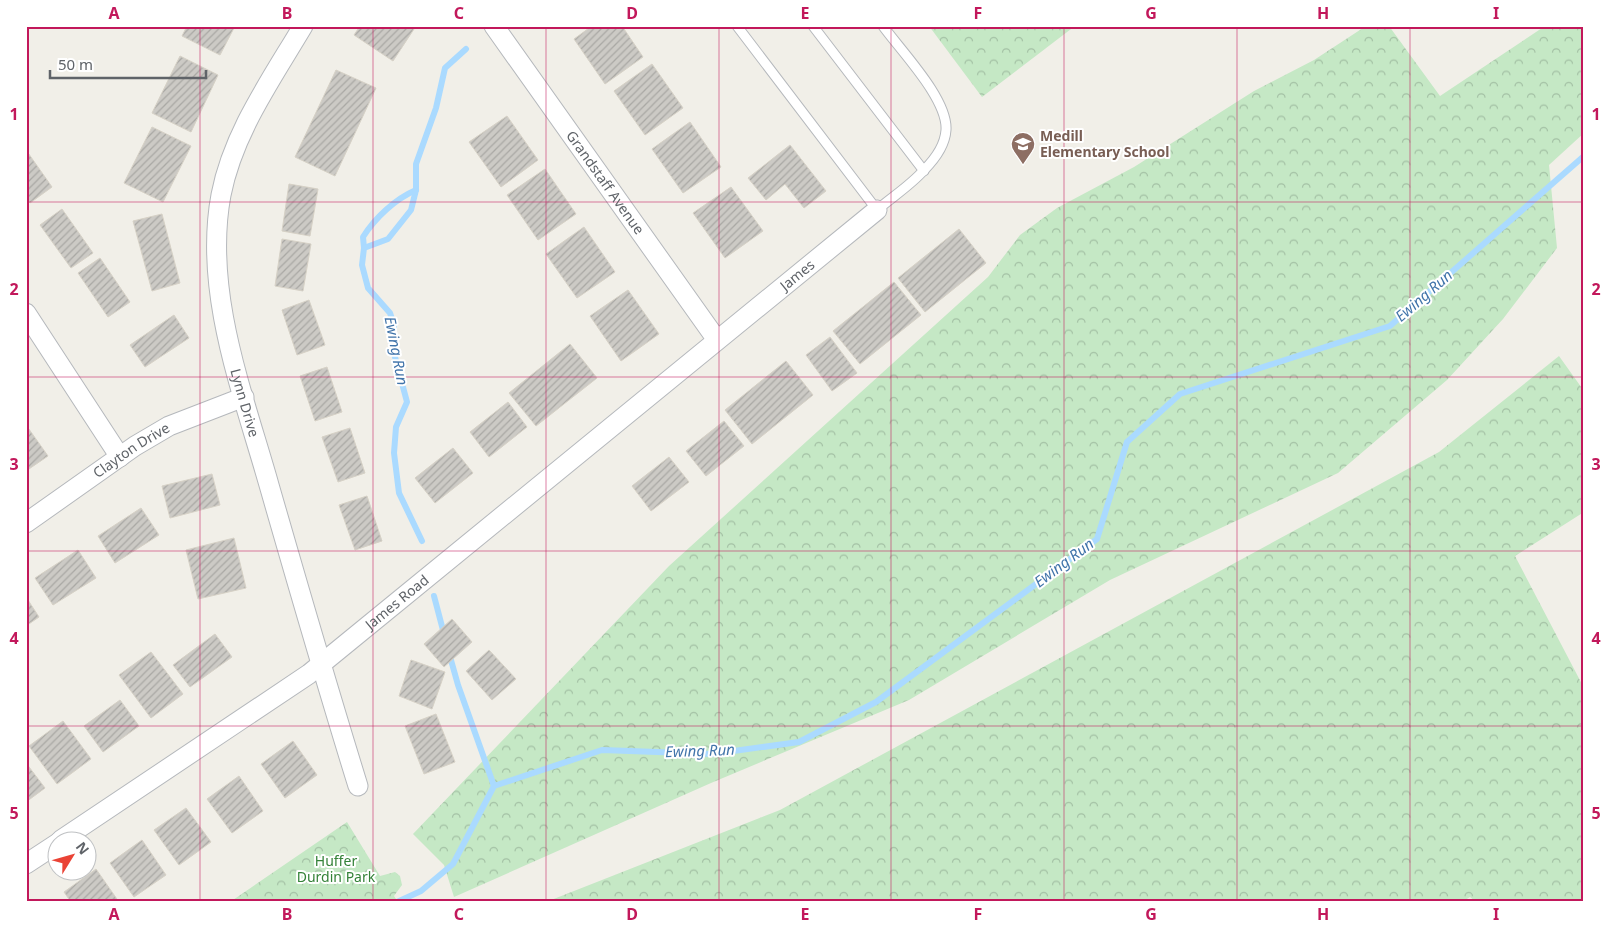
<svg xmlns="http://www.w3.org/2000/svg" width="1610" height="928" font-family="'Noto Sans',sans-serif">
<style>
.forest{fill:url(#forest-crowns)}
.lines{fill:none;stroke-linecap:round;stroke-linejoin:round}
.stream{stroke:#aadaff;stroke-width:6}
.building{fill:url(#building-hatch);stroke:#d6d1c6}
.lane-casing{stroke:#b5b8bc;stroke-width:11}
.street-casing{stroke:#b5b8bc;stroke-width:21}
.lane{stroke:#fff;stroke-width:9}
.street{stroke:#fff;stroke-width:19}
.grid{fill:none;stroke:#c2185b;stroke-width:1;stroke-opacity:0.55}
.labels{text-anchor:middle;stroke-width:4;stroke-linejoin:round;paint-order:stroke}
.education-label{font-size:14px;font-weight:bold;fill:#785e54;stroke:#fff;text-anchor:start}
.street-label{font-size:14px;fill:#5f6368;stroke:#fff}
.park-label{font-size:14px;fill:#348238;stroke:#fff}
.water-label{font-size:15px;font-style:italic;fill:#4174aa;stroke:#fff}
.neatline{fill:none;stroke:#c2185b;stroke-width:2}
.grid-label{font-size:16px;text-anchor:middle;font-weight:bold;fill:#c2185b}
</style>
<defs>
<pattern id="forest-crowns" width="20" height="18" patternUnits="userSpaceOnUse" patternTransform="scale(1.25)"><rect width="20" height="18" fill="#c5e8c5"/><path d="M2 6a3 3 0 1 1 6 0M12 15a3 3 0 1 1 6 0" fill="none" stroke="#a3c0a4"/></pattern>
<pattern id="building-hatch" width="6" height="6" patternUnits="userSpaceOnUse" patternTransform="scale(1.25)"><rect width="6" height="6" fill="#cccac5"/><path d="M-1 1l2-2M0 6l6-6M5 7l2-2" fill="none" stroke="#a9a8a4"/></pattern>
</defs>
<rect width="100%" height="100%" fill="#f1efe8"/>
<!-- forest -->
<g class="forest">
<polygon points="929,26 1075,26 982,97"/>
<polygon points="1366,26 1389,26 1440,96 1545,26 1584,26 1584,133 1549,165 1557,248 1503,319 1447,380 1338,473 1110,580 909,700 711,783 454,897 444,865 413,834 669,566 988,277 1020,235 1057,208 1134,167 1254,91 1314,60"/>
<polygon points="1559,356 1584,391 1584,512 1515,556 1584,688 1584,902 1476,902 1470,897 1462,902 546,902 780,810 1439,452"/>
<polygon points="347,822 380,876 395,872 400,876 402,885 394,896 398,902 230,902"/>
</g>
<g class="lines">
<!-- stream -->
<g class="stream">
<path d="M364 248 363 237C375 218 395 199 416 190"/>
<polyline points="422,541 399,493 394,453 396,427 407,402 391,342 394,325 390,313 368,288 362,265 364,248 388,239 411,210 416,190 416,164 436,108 445,68 466,49"/>
<polyline points="434,596 444,634"/>
<polyline points="449,653 458,685 494,786"/>
<polyline points="397,902 421,891 453,864 494,786 602,750 712,754 799,742 876,702 1097,539 1127,442 1180,394 1390,326 1584,156"/>
</g>
</g>
<!-- building -->
<g class="building">
<polygon points="187,26 235,26 220,55 182,36"/>
<polygon points="360,26 416,26 393,61 354,35"/>
<polygon points="592,26 622,26 643,57 605,84 574,39"/>
<polygon points="180,56 218,75 191,132 152,113"/>
<polygon points="652,64 683,108 645,135 614,91"/>
<polygon points="336,70 376,88 335,176 295,157"/>
<polygon points="507,116 538,160 501,187 469,142"/>
<polygon points="690,122 721,167 683,193 652,149"/>
<polygon points="152,127 191,146 163,202 124,183"/>
<polygon points="790,145 826,191 804,208 785,184 766,200 748,178"/>
<polygon points="26,150 52,187 30,203 26,197"/>
<polygon points="545,169 576,214 538,240 507,195"/>
<polygon points="289,184 318,189 310,236 282,231"/>
<polygon points="731,187 763,231 725,258 693,213"/>
<polygon points="62,209 93,253 71,268 40,225"/>
<polygon points="162,214 180,283 152,291 133,221"/>
<polygon points="584,227 615,272 577,298 546,254"/>
<polygon points="959,229 986,263 925,312 898,278"/>
<polygon points="282,239 311,244 303,291 275,286"/>
<polygon points="100,258 130,302 108,317 78,273"/>
<polygon points="894,282 921,315 860,364 833,331"/>
<polygon points="628,290 659,334 621,361 590,316"/>
<polygon points="309,300 325,345 297,355 282,310"/>
<polygon points="174,315 189,338 145,367 130,345"/>
<polygon points="830,337 857,373 832,391 806,355"/>
<polygon points="570,344 597,378 536,426 509,393"/>
<polygon points="786,361 813,395 752,444 725,410"/>
<polygon points="327,367 342,412 315,421 300,376"/>
<polygon points="508,402 527,427 489,457 470,432"/>
<polygon points="724,421 744,446 706,476 686,451"/>
<polygon points="26,425 48,456 26,471"/>
<polygon points="350,428 365,473 338,482 322,437"/>
<polygon points="453,448 473,473 435,503 415,478"/>
<polygon points="669,457 689,482 651,511 632,486"/>
<polygon points="212,474 220,505 170,518 162,486"/>
<polygon points="367,496 382,541 355,550 339,505"/>
<polygon points="141,508 159,535 115,563 98,536"/>
<polygon points="234,538 246,588 198,599 186,550"/>
<polygon points="78,550 96,578 53,605 35,578"/>
<polygon points="26,597 39,617 26,626"/>
<polygon points="452,619 472,642 444,667 424,644"/>
<polygon points="215,634 232,657 190,687 173,665"/>
<polygon points="489,650 516,679 492,700 466,671"/>
<polygon points="151,652 183,694 151,718 119,675"/>
<polygon points="411,660 445,672 432,709 399,696"/>
<polygon points="120,700 139,726 103,752 84,726"/>
<polygon points="436,714 455,762 424,774 405,726"/>
<polygon points="63,721 91,759 57,784 29,746"/>
<polygon points="293,741 317,775 285,798 261,764"/>
<polygon points="26,763 45,788 26,802"/>
<polygon points="239,776 263,811 232,833 207,799"/>
<polygon points="186,808 211,842 179,865 154,830"/>
<polygon points="142,840 166,875 134,897 110,863"/>
<polygon points="96,869 119,902 71,902 64,892"/>
</g>
<g class="lines">
<!-- lane casing -->
<g class="lane-casing">
<g id="lane">
<path d="M737 26 877 210C892 197 911 185 924 170 934 160 945 145 946 130 948 99 901 51 883 26"/>
<polyline points="813,26 924,171"/>
</g>
</g>
<!-- street casing -->
<g class="street-casing">
<g id="street">
<path id="s1" d="M303 26C271 80 233 133 221 195 203 292 243 393 269 485 298 586 327 686 358 786"/>
<path id="s2" d="M494 26 717 340"/>
<polyline points="26,313 120,457"/>
<path id="s3" d="M26 523 135 446 169 426 244 397"/>
<path id="s4" d="M61 840 309 674 877 210"/>
<polyline points="26,864 58,843"/>
</g>
</g>
<!-- lane -->
<use href="#lane" class="lane"/>
<!-- street -->
<use href="#street" class="street"/>
</g>
<!-- grid -->
<path class="grid" d="M200 26V902M373 26V902M546 26V902M719 26V902M891 26V902M1064 26V902M1237 26V902M1410 26V902M26 202H1584M26 377H1584M26 551H1584M26 726H1584"/>
<!-- icons -->
<defs>
<g id="school-pin" transform="scale(1.25)"><path d="M0 17L-7.5 6A9.5 9.5 0 1 1 7.5 6Z" fill="#8d6e63" stroke="#fff"/><path d="M0-5L7-2L0 1L-7-2ZM-4 1L0 2.5L4 1V4Q0 6-4 4Z" fill="#fff"/></g>
</defs>
<g fill-rule="evenodd">
<use href="#school-pin" x="1023" y="144"/>
</g>
<g class="labels">
<!-- education labels -->
<g class="education-label">
<text x="1040" y="141">Medill<tspan x="1040" dy="16">Elementary School</tspan></text>
</g>
<!-- street labels -->
<g class="street-label">
<text dy="5" stroke="none"><textPath href="#s2" startOffset="192">Grandstaff Avenue</textPath></text>
<text dy="5" stroke="none"><textPath href="#s4" startOffset="929">James</textPath></text>
<text dy="5" stroke="none"><textPath href="#s1" startOffset="400">Lynn Drive</textPath></text>
<text dy="5" stroke="none"><textPath href="#s3" startOffset="128">Clayton Drive</textPath></text>
<text dy="5" stroke="none"><textPath href="#s4" startOffset="412">James Road</textPath></text>
</g>
<!-- park labels -->
<g class="park-label">
<text x="336" y="866">Huffer<tspan x="336" dy="16">Durdin Park</tspan></text>
</g>
<!-- water labels -->
<g class="water-label">
<text transform="translate(1424 296) rotate(-41)" y="5">Ewing Run</text>
<text transform="translate(396 351) rotate(79)" y="5">Ewing Run</text>
<text transform="translate(1064 563) rotate(-37)" y="5">Ewing Run</text>
<text transform="translate(700 751) rotate(-2)" y="5">Ewing Run</text>
</g>
</g>
<!-- border -->
<rect width="1610" height="928" fill="none" stroke="#ffffff" stroke-width="55"/>
<!-- north arrow -->
<g transform="translate(72 856) rotate(53)"><circle r="24" fill="#ffffff" stroke="#bfc1c3"/>
<path d="M0-4L9 19L0 12L-9 19Z" fill="#ea4335"/>
<text y="-8" font-size="14" font-weight="bold" text-anchor="middle" fill="#5f6368">N</text>
</g>
<!-- scale -->
<path d="M50 70v8h156v-8" fill="none" stroke="#5f6368" stroke-width="2.5"/>
<text x="58" y="70" font-size="15" fill="#5f6368" stroke="#ffffff" stroke-width="4" paint-order="stroke">50 m</text>
<rect x="28" y="28" width="1554" height="872" class="neatline"/>
<g class="grid-label">
<text x="114" y="19">A</text>
<text x="287" y="19">B</text>
<text x="459" y="19">C</text>
<text x="632" y="19">D</text>
<text x="805" y="19">E</text>
<text x="978" y="19">F</text>
<text x="1151" y="19">G</text>
<text x="1323" y="19">H</text>
<text x="1496" y="19">I</text>
<text x="14" y="120">1</text>
<text x="1596" y="120">1</text>
<text x="14" y="295">2</text>
<text x="1596" y="295">2</text>
<text x="14" y="470">3</text>
<text x="1596" y="470">3</text>
<text x="14" y="644">4</text>
<text x="1596" y="644">4</text>
<text x="14" y="819">5</text>
<text x="1596" y="819">5</text>
<text x="114" y="920">A</text>
<text x="287" y="920">B</text>
<text x="459" y="920">C</text>
<text x="632" y="920">D</text>
<text x="805" y="920">E</text>
<text x="978" y="920">F</text>
<text x="1151" y="920">G</text>
<text x="1323" y="920">H</text>
<text x="1496" y="920">I</text>
</g>
</svg>
